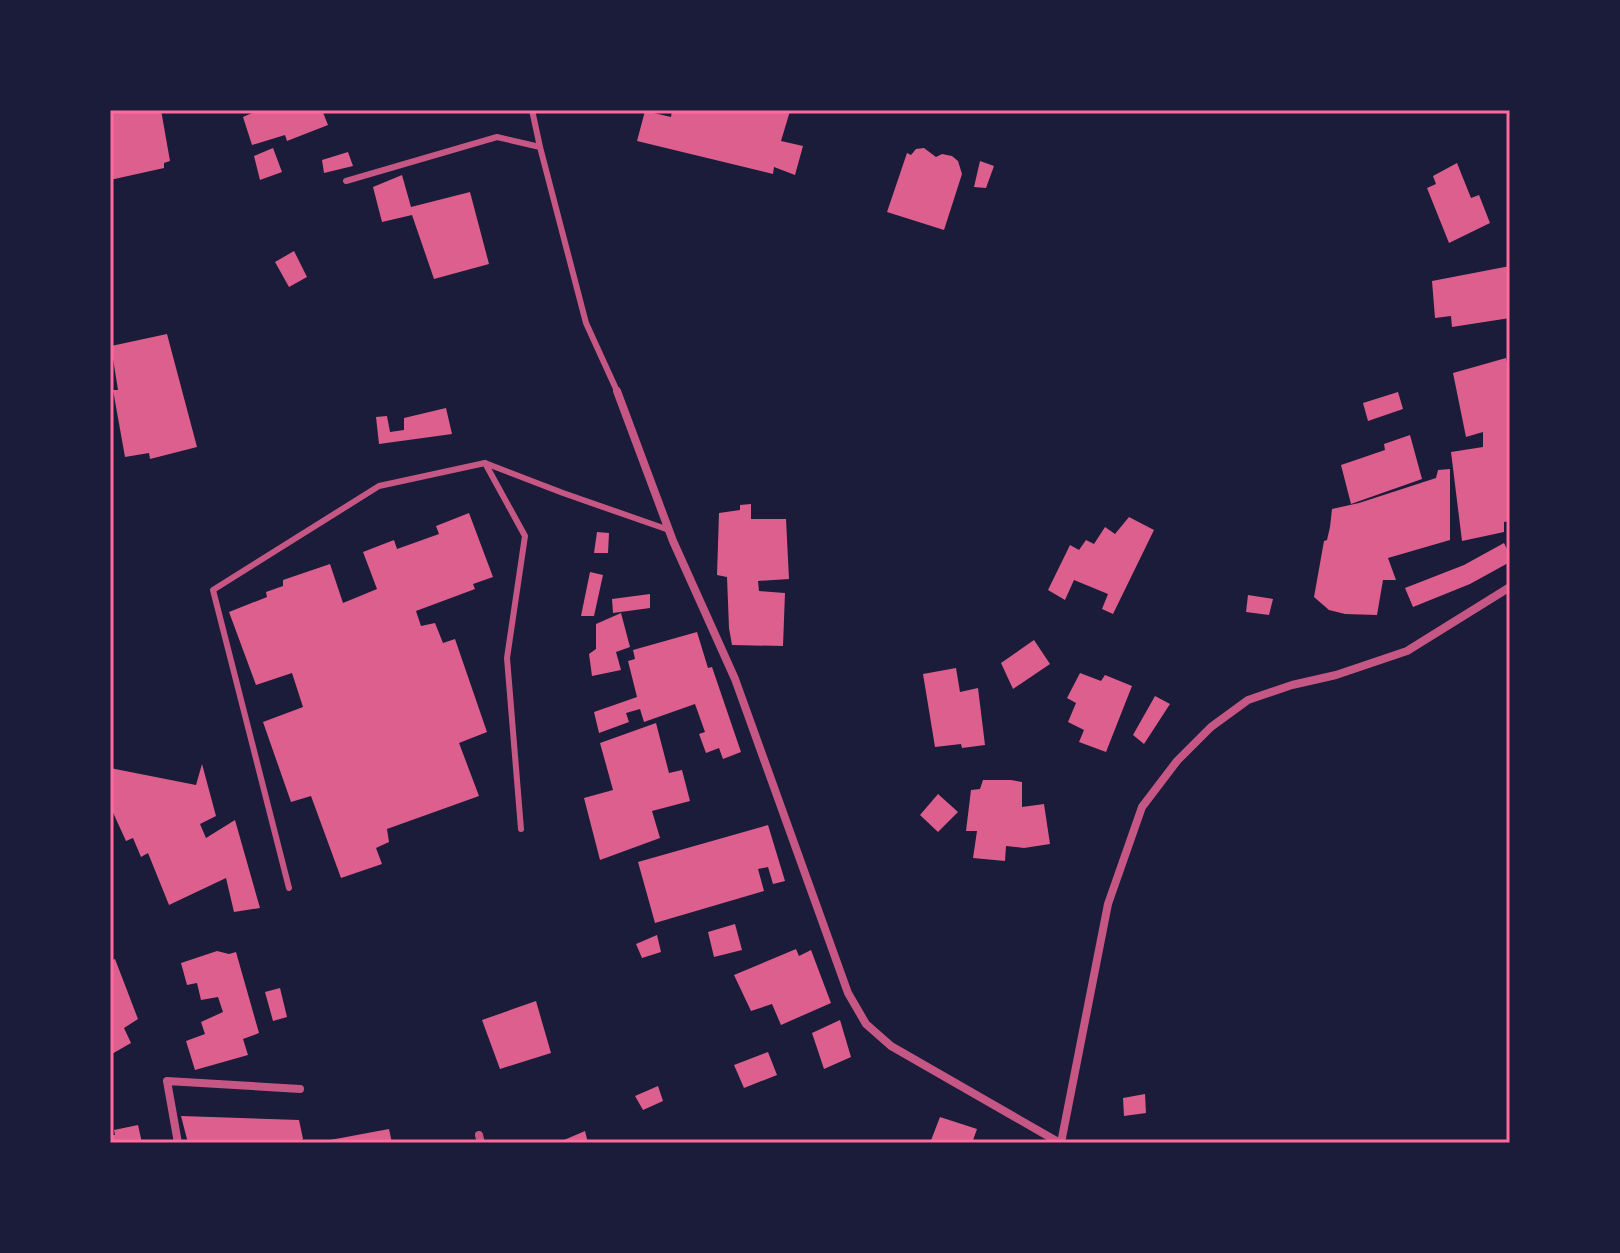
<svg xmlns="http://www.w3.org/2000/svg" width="1620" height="1253" font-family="Lora,serif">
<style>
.building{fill:#dd5f8e}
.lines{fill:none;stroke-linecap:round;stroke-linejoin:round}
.service{stroke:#c65784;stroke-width:6}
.minor{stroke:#c65784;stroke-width:8}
.neatline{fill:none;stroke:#ff6b9d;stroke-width:3}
</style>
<rect width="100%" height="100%" fill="#1b1b3a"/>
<!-- building -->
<g class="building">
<polygon points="110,110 161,110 170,161 164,163 164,168 110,180 110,161 112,160"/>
<polygon points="259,110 322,110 328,125 287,141 285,135 252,145 243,117"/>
<polygon points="672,110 790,111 781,141 803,146 795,175 774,167 773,174 637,141 645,111 671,117"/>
<polygon points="273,148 282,172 260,180 254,156"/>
<polygon points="924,148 936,157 942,154 952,156 958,161 962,174 944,230 887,212 907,153 911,155 916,149"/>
<polygon points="348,152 353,166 324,173 322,160"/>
<polygon points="980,161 994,166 986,188 974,187"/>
<polygon points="1457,163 1471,198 1479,195 1490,223 1449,243 1427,188 1436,184 1433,176"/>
<polygon points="402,175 411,207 470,192 489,264 434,279 412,215 382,222 373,187"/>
<polygon points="294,251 307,277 289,287 275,262"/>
<polygon points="1510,266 1510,318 1452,327 1451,316 1435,318 1432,281"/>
<polygon points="167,334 197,447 150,459 149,453 125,457 113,390 118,390 111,346"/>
<polygon points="1506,358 1510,375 1510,521 1504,522 1504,532 1462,541 1451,452 1483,447 1483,432 1466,437 1453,373"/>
<polygon points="1398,392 1403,409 1368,421 1363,403"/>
<polygon points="446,408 452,434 379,444 376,417 387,416 390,432 404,430 404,418"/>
<polygon points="1410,435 1422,479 1351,504 1341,465 1385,450 1384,444"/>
<polygon points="1450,469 1450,540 1388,558 1396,580 1383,580 1377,615 1345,614 1329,610 1314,597 1324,541 1327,540 1330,527 1332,509 1359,503 1436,478 1438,470"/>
<polygon points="751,504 751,519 786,519 789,579 758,581 759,591 785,593 783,646 732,645 729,628 727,577 717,575 719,513 740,510 740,505"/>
<polygon points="469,513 493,577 473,584 475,589 416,611 421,626 435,623 443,643 455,639 487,732 459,743 479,796 387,829 389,842 376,848 382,864 341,878 311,796 291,802 263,722 303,707 292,673 256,685 229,612 267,597 266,592 283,586 283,580 330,564 343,603 377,589 363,552 394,540 397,549 439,534 436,526"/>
<polygon points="1129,517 1154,530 1113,614 1102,609 1108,594 1074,580 1065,600 1048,590 1070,545 1079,550 1086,540 1094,544 1105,527 1115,534"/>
<polygon points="597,532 609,533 608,553 594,553"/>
<polygon points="1504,543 1510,555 1510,562 1470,584 1413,607 1405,588 1464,565"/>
<polygon points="590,572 603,575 594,616 581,616"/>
<polygon points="650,594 650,608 613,613 612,599"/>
<polygon points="1248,595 1273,599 1269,615 1246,612"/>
<polygon points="621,613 630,647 616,652 621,670 592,676 589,654 596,649 596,624"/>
<polygon points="697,632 708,668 712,667 741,752 723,759 719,748 706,753 699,734 705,732 695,704 644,722 640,709 626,713 629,722 599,733 594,712 637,697 628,661 635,659 633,650"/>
<polygon points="1034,640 1050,664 1013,689 1001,663"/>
<polygon points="956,668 960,692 978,688 985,745 962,748 961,744 935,747 923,674"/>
<polygon points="1080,673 1101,681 1105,675 1132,686 1106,752 1079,742 1084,730 1068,722 1076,703 1067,698"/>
<polygon points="1155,696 1170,704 1144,744 1133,735"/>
<polygon points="656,723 669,773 682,770 690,801 652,811 660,838 600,860 584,798 613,790 600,743"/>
<polygon points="202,764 216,816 200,824 206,838 235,820 260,908 234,912 226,878 169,905 148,853 141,857 133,838 126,841 110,806 110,768 196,785"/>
<polygon points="983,780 1011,780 1022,782 1022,807 1044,804 1050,844 1024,848 1006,846 1005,861 973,858 977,831 966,831 971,790 980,789"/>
<polygon points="938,794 958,812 938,832 920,815"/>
<polygon points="768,825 785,881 773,884 768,867 758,869 764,891 655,923 638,862"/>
<polygon points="735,924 742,950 714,957 708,932"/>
<polygon points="657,935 661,952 642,958 636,944"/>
<polygon points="796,949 799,956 811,950 831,1003 781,1025 772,1004 751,1011 734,975"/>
<polygon points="217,951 229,954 236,952 259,1033 243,1039 248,1055 195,1070 186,1041 205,1034 201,1022 223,1012 218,997 201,1000 197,983 187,985 181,963"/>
<polygon points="115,959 138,1019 124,1028 131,1043 110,1055 110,961"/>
<polygon points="280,988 287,1017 273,1021 265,992"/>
<polygon points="536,1001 551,1053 500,1069 482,1020"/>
<polygon points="840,1020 851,1057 824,1069 812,1033"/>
<polygon points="768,1052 777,1075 744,1088 734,1065"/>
<polygon points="658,1086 663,1101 643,1110 635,1096"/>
<polygon points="1145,1094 1146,1113 1124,1116 1123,1098"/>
<polygon points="181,1116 299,1120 303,1139 295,1143 188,1143"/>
<polygon points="940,1117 977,1129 972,1143 930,1143"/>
<polygon points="138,1125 142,1143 110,1143 110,1135 115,1135 114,1130"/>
<polygon points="389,1129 392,1143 331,1143 330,1140"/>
<polygon points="585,1131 588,1143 557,1143"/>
</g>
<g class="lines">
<!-- service -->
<g class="service">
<polyline points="532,110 540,147"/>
<polyline points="346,181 497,137 540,147 586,323 617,391"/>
<polyline points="485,463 525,536 507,658 521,829"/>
<polyline points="289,888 213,590 379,486 485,463 563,493 669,530"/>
</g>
<!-- minor -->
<g class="minor">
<polyline points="617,391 673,541 735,679 848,993 866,1024 891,1046 1060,1143"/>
<polyline points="479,1135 481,1143"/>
<polyline points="178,1143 167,1081 300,1089"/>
<polyline points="1061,1143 1108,904 1142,807 1177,761 1211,727 1248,700 1292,685 1336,675 1407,651 1510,587"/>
</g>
</g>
<!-- border -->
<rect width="1620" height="1253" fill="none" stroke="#1b1b3a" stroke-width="224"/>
<rect x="112" y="112" width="1396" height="1029" class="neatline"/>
</svg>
